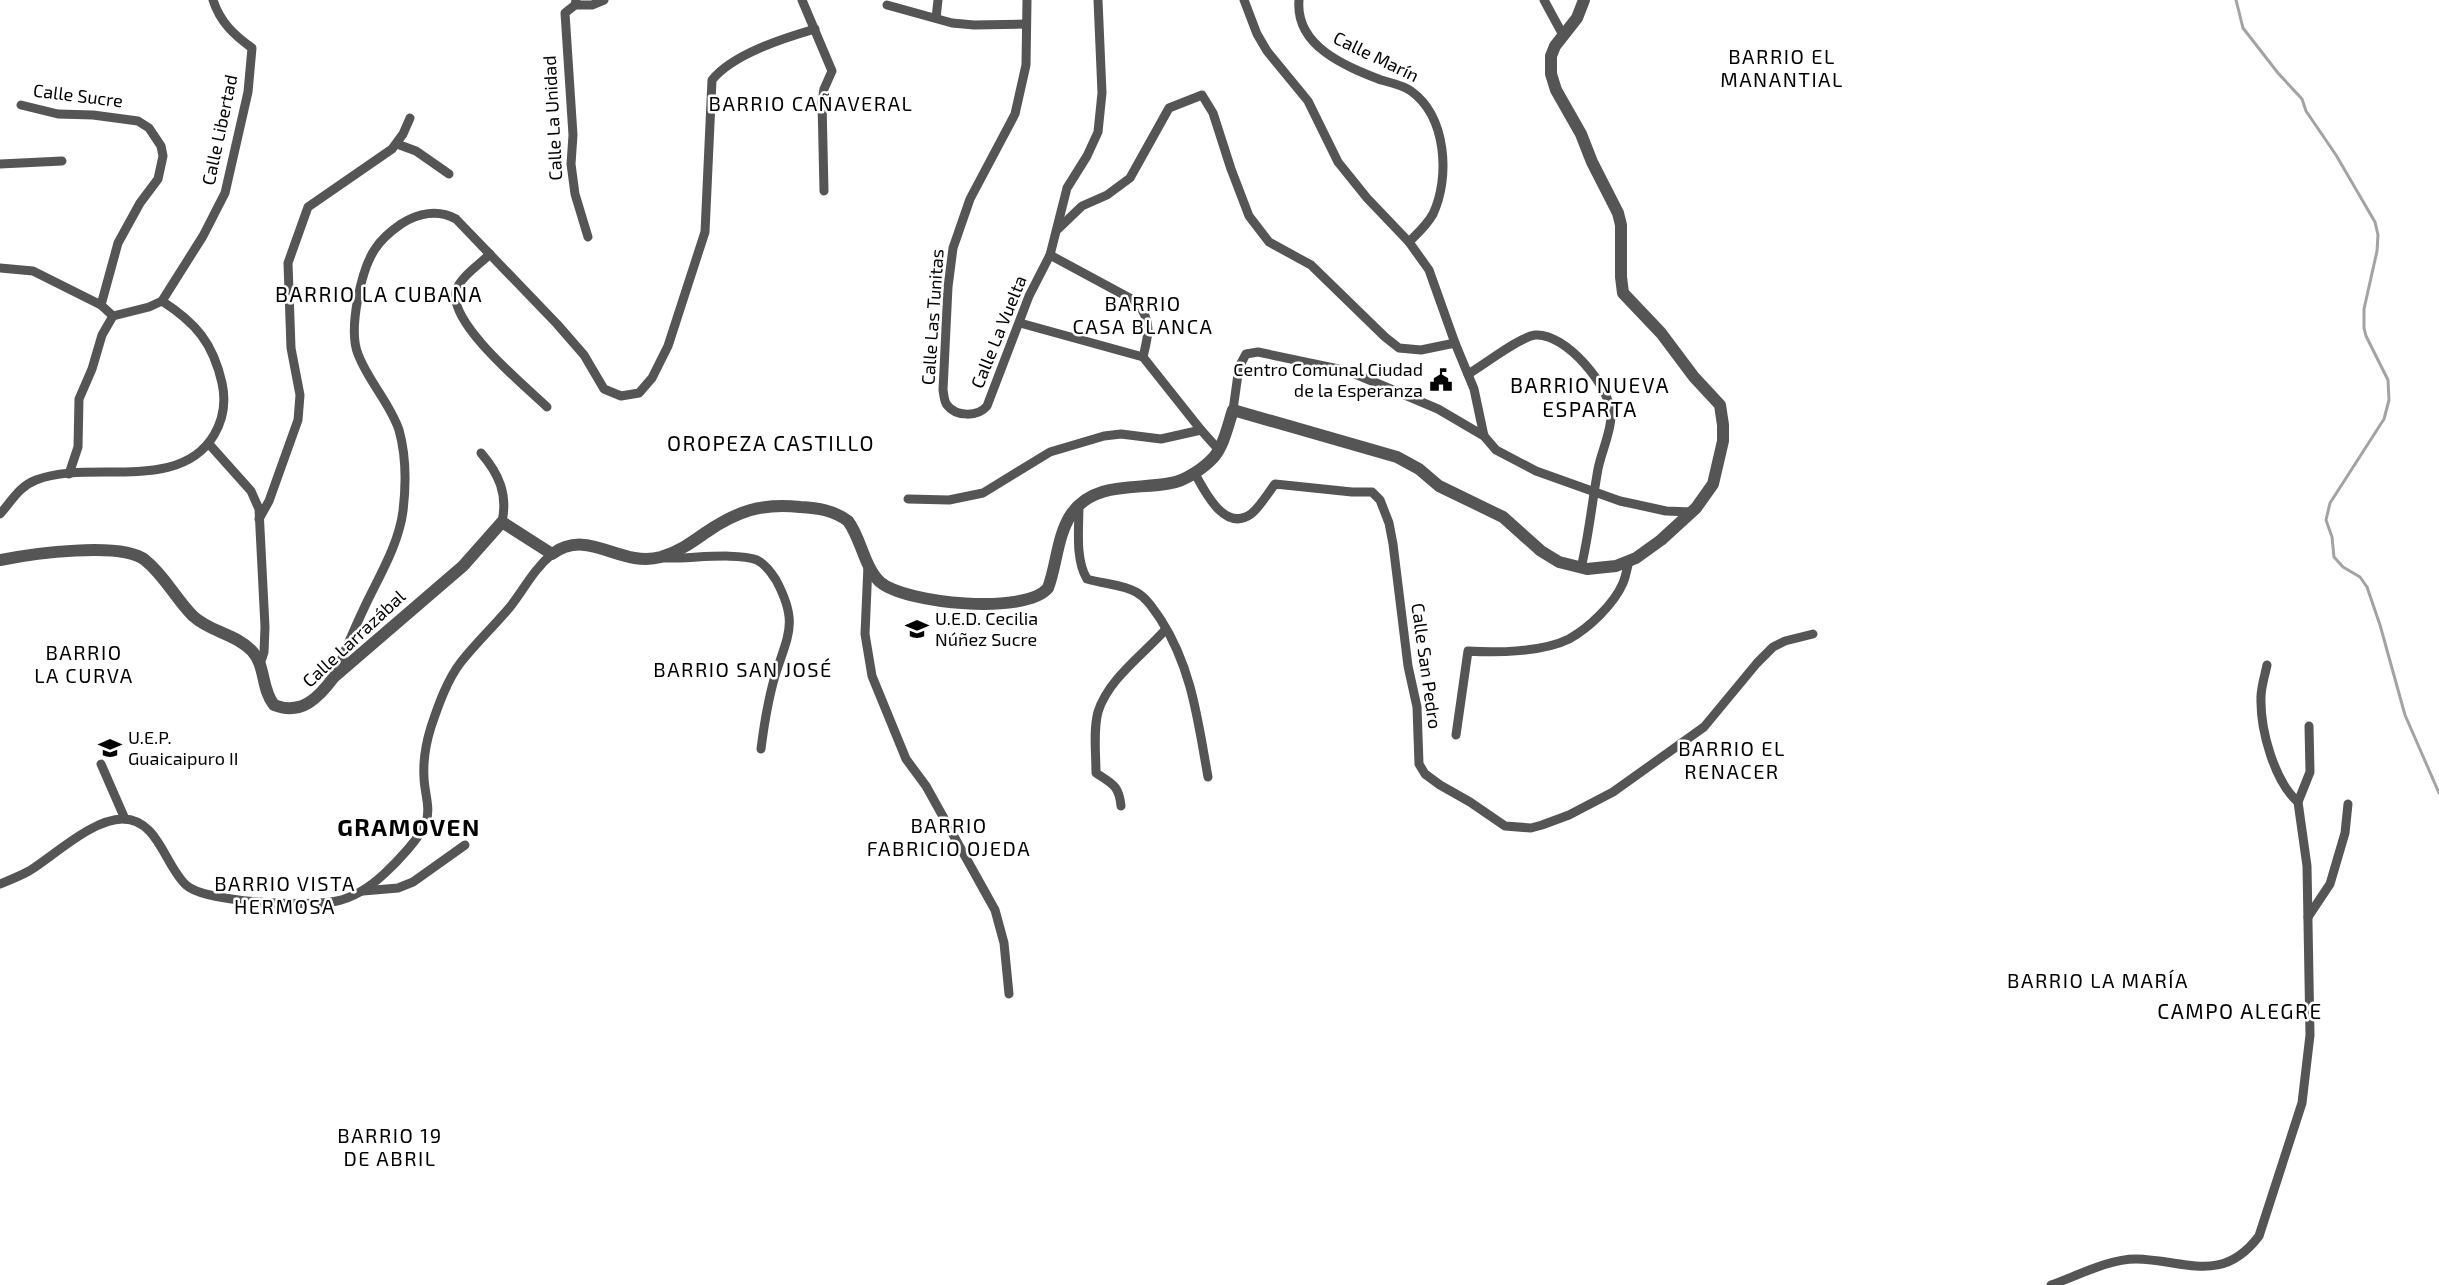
<svg xmlns="http://www.w3.org/2000/svg" width="2439" height="1285" font-family="'Exo 2',sans-serif">
<style>
.lines{fill:none;stroke-linecap:round;stroke-linejoin:round}
.stream{stroke:#a3a3a3;stroke-width:3}
.minor{stroke:#555;stroke-width:9}
.tertiary{stroke:#555;stroke-width:12}
.labels{text-anchor:middle;stroke-width:5;stroke-linejoin:round;paint-order:stroke}
.street-label{font-size:18px;fill:#000;stroke:#fff}
.poi-label{font-size:18px;fill:#000;stroke:#fff;text-anchor:start}
.neighbourhood-label{font-size:20px;letter-spacing:1.5px;fill:#000;stroke:#fff}
.quarter-label{font-size:21px;letter-spacing:1.5px;fill:#000;stroke:#fff}
.district-label{font-size:24px;font-weight:bold;letter-spacing:1.5px;fill:#000;stroke:#fff}
</style>
<rect width="100%" height="100%" fill="#fff"/>
<g class="lines">
<!-- stream -->
<polyline class="stream" points="2236,0 2243,28 2278,73 2302,99 2306,111 2336,155 2375,222 2378,235 2377,251 2364,309 2364,328 2366,336 2388,380 2389,400 2384,419 2330,503 2326,520 2332,537 2334,557 2343,567 2360,577 2367,587 2380,625 2405,715 2439,793"/>
<!-- minor -->
<g class="minor">
<polyline points="576,0 575,5 565,13 573,135 571,164 575,194 588,237"/>
<polyline points="802,0 832,71 824,89 822,102 824,191"/>
<path d="M1027 0 1026 65 1015 114 970 199 953 248 948 287 943 390C944 395 944 401 947 405 956 417 978 417 987 406L1029 296 1050 255 1067 188 1087 156 1098 132 1102 93 1098 0"/>
<polyline points="1244,0 1257,34 1267,51 1308,101 1338,162 1367,198 1409,242 1429,270 1455,343 1474,389 1484,436"/>
<path d="M1299 0C1295 46 1345 66 1381 80 1391 83 1403 85 1411 91 1447 117 1450 178 1433 214 1427 225 1417 234 1409 242"/>
<polyline points="1544,0 1563,35"/>
<polyline points="575,5 592,5 604,0"/>
<polyline points="887,5 952,23 974,25 1026,24"/>
<polyline points="936,18 938,0"/>
<polyline points="21,105 58,114 93,115 138,121 149,128 161,146 163,156 158,179 140,203 118,243 101,305"/>
<polyline points="397,144 416,151 449,174"/>
<polyline points="0,164 62,161"/>
<polyline points="1058,229 1082,206 1107,195 1130,178 1169,108 1202,95 1213,113 1231,169 1249,216 1269,242 1311,265 1385,337 1399,348 1421,350 1455,343"/>
<path d="M490 254C480 264 460 277 456 291 448 323 525 386 547 407"/>
<path d="M1050 255 1137 302C1152 322 1149 333 1143 357"/>
<polyline points="0,268 33,271 101,305 113,316"/>
<path d="M162 301 203 236 225 193 248 92 252 48C234 35 220 22 213 0"/>
<polyline points="1020,323 1143,357 1201,430 1218,449"/>
<path d="M1468 374C1484 365 1519 337 1535 335 1565 332 1612 388 1611 416 1611 432 1601 453 1598 469 1592 502 1589 535 1581 568"/>
<polyline points="1233,410 1239,367 1246,354 1258,352 1348,371 1438,409 1484,436 1496,450 1536,471 1620,501 1666,511 1692,512"/>
<polyline points="209,444 251,491 259,509 265,627 264,652 260,664"/>
<path d="M481 453C499 474 508 494 502 522"/>
<path d="M1194 472C1204 490 1224 533 1251 514 1260 507 1268 493 1275 484L1352 492H1372L1380 500 1389 523 1393 544 1408 666 1417 707 1419 764 1425 774 1440 785 1470 802 1505 826 1531 828 1542 825 1569 815 1613 792 1704 727 1757 663 1773 647 1785 641 1813 634"/>
<polyline points="69,474 78,447 79,399 92,369 102,335 113,316"/>
<polyline points="908,499 949,500 983,493 1050,452 1104,436 1121,434 1161,439 1201,430"/>
<path d="M1079 506C1079 527 1075 560 1087 579 1103 584 1121 584 1136 592 1147 598 1154 610 1161 620 1192 668 1198 722 1208 777"/>
<path d="M0 514C12 501 18 487 36 480 89 459 179 494 214 435 224 418 226 401 222 383 213 343 196 323 162 301L149 307 113 316"/>
<polyline points="259,519 269,501 298,420 300,395 291,348 288,263 308,207 392,149 403,134 410,118"/>
<path d="M665 558C688 559 737 552 757 560 765 564 771 572 776 580 799 623 788 634 775 676 768 700 764 725 761 749"/>
<polyline points="868,565 865,634 872,676 906,759 926,786 995,910 1004,943 1009,994"/>
<path d="M2267 665C2265 675 2261 687 2261 697 2260 729 2274 781 2298 802"/>
<path d="M335 674C345 651 355 627 366 604 380 575 399 543 403 511 406 486 406 455 399 430 390 403 368 381 358 354 348 330 361 270 375 249 382 238 391 231 401 224 418 213 438 209 456 219L557 324 584 355 604 389 621 396 639 393 652 378 668 346 705 232 712 80C733 54 784 38 815 29"/>
<path d="M1456 735 1468 651C1497 653 1543 652 1569 639 1589 628 1614 604 1623 583 1626 576 1627 568 1629 561"/>
<polyline points="101,764 125,819"/>
<path d="M1121 806C1119 786 1113 784 1096 773 1096 753 1093 731 1098 712 1108 679 1144 654 1166 629"/>
<path d="M0 884C10 880 20 876 29 871 55 855 92 819 123 819 158 819 165 866 186 885 205 903 310 907 337 901 355 897 370 887 384 874 396 863 421 837 426 822 431 808 424 791 424 777 423 760 426 743 431 727 438 706 447 680 461 662 476 643 494 626 510 607 524 589 534 569 552 554"/>
<polyline points="363,891 398,888 413,882 465,845"/>
<polyline points="2308,917 2330,884 2345,833 2348,804"/>
<path d="M2051 1285C2077 1276 2108 1259 2136 1259 2186 1260 2222 1285 2259 1236L2302 1103 2310 1035 2307 866 2298 802 2310 772 2309 726"/>
</g>
<!-- tertiary -->
<path class="tertiary" d="M0 560C31 554 121 541 145 560 165 576 175 598 193 616 210 632 236 634 252 651 266 666 261 689 274 705 302 716 319 697 334 677L463 566 502 522 552 554C589 527 619 568 661 557 678 552 691 543 705 533 737 511 761 503 800 507 818 508 833 510 848 521 861 538 864 567 880 582 906 604 1026 615 1048 588 1057 564 1057 535 1072 513 1095 481 1137 490 1171 483 1185 481 1204 468 1214 457 1224 445 1228 425 1233 410L1397 457 1419 469 1439 486 1503 517 1541 551 1559 562 1587 569 1616 566 1636 558 1661 540 1696 508 1713 484 1723 441V425L1720 405 1694 377 1661 333 1623 293 1621 277V225L1618 213 1592 162 1581 134 1556 90 1551 74V56L1555 46 1577 18 1584 0"/>
</g>
<!-- icons -->
<defs>
<g id="civic-bare" transform="scale(1.8)"><path d="M-.6-6.5H3V-4.5H.6V-3L4-1V1h2V6H-6V1h2V-1L-.6-3ZM-1.2 2.5V6h2.4V2.5Z" fill="#000" stroke="#fff" stroke-width="2.5" paint-order="stroke"/></g>
<g id="school-bare" transform="scale(1.8)"><path d="M0-5L7-2L0 1L-7-2ZM-4 1L0 2.5L4 1V4Q0 6-4 4Z" fill="#000" stroke="#fff" stroke-width="2.5" paint-order="stroke"/></g>
</defs>
<g fill-rule="evenodd">
<use href="#civic-bare" x="1441" y="380"/>
<use href="#school-bare" x="917" y="629"/>
<use href="#school-bare" x="110" y="748"/>
</g>
<g class="labels">
<!-- street labels -->
<g class="street-label">
<text transform="translate(1376 57) rotate(26)" y="6">Calle Marín</text>
<text transform="translate(78 96) rotate(7)" y="6">Calle Sucre</text>
<text transform="translate(553 118) rotate(-93)" y="6">Calle La Unidad</text>
<text transform="translate(220 130) rotate(-78)" y="6">Calle Libertad</text>
<text transform="translate(933 317) rotate(-86)" y="6">Calle Las Tunitas</text>
<text transform="translate(999 332) rotate(-68)" y="6">Calle La Vuelta</text>
<text transform="translate(354 639) rotate(-43)" y="6">Calle Larrazábal</text>
<text transform="translate(1426 666) rotate(82)" y="6">Calle San Pedro</text>
</g>
<!-- poi labels -->
<g class="poi-label">
<text x="1423" y="376" text-anchor="end">Centro Comunal Ciudad<tspan x="1423" dy="21">de la Esperanza</tspan></text>
<text x="935" y="625">U.E.D. Cecilia<tspan x="935" dy="21">Núñez Sucre</tspan></text>
<text x="128" y="744">U.E.P.<tspan x="128" dy="21">Guaicaipuro II</tspan></text>
</g>
<!-- neighbourhood labels -->
<g class="neighbourhood-label">
<text x="1782" y="64">BARRIO EL<tspan x="1782" dy="23">MANANTIAL</tspan></text>
<text x="811" y="111">BARRIO CAÑAVERAL</text>
<text x="1143" y="311">BARRIO<tspan x="1143" dy="23">CASA BLANCA</tspan></text>
<text x="84" y="660">BARRIO<tspan x="84" dy="23">LA CURVA</tspan></text>
<text x="743" y="677">BARRIO SAN JOSÉ</text>
<text x="1732" y="756">BARRIO EL<tspan x="1732" dy="23">RENACER</tspan></text>
<text x="949" y="833">BARRIO<tspan x="949" dy="23">FABRICIO OJEDA</tspan></text>
<text x="285" y="891">BARRIO VISTA<tspan x="285" dy="23">HERMOSA</tspan></text>
<text x="2098" y="988">BARRIO LA MARÍA</text>
<text x="390" y="1143">BARRIO 19<tspan x="390" dy="23">DE ABRIL</tspan></text>
</g>
<!-- quarter labels -->
<g class="quarter-label">
<text x="379" y="302">BARRIO LA CUBANA</text>
<text x="1590" y="393">BARRIO NUEVA<tspan x="1590" dy="24">ESPARTA</tspan></text>
<text x="771" y="451">OROPEZA CASTILLO</text>
<text x="2240" y="1019">CAMPO ALEGRE</text>
</g>
<!-- district labels -->
<g class="district-label">
<text x="409" y="836">GRAMOVEN</text>
</g>
</g>
</svg>
